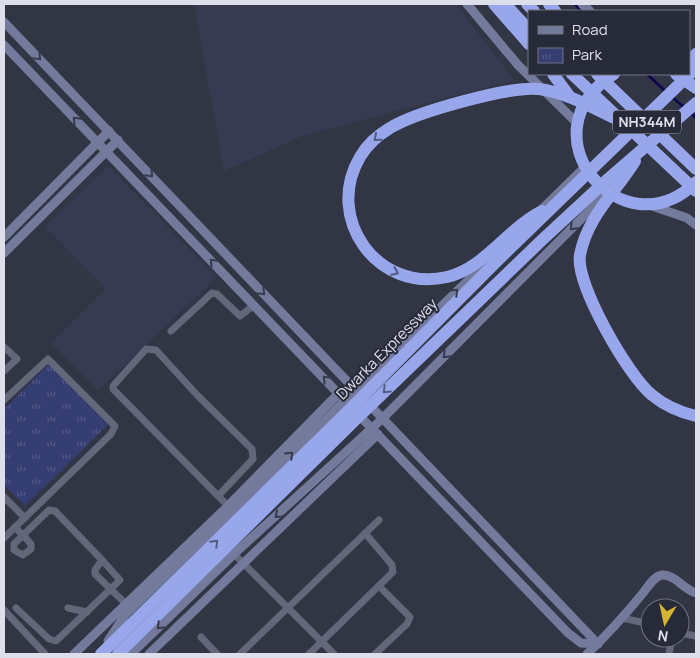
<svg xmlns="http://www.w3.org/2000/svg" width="700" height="658" font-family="Manrope,sans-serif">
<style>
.built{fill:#363b51}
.park{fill:url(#park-tufts)}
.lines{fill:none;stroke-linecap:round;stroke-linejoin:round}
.stream{stroke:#0f0451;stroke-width:2.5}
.street{stroke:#636779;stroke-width:7}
.secondary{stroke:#737a9b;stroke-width:9}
.highway{stroke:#98a7eb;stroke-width:12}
.oneway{stroke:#363b4d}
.oneway2{stroke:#545d80}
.labels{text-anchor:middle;stroke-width:4;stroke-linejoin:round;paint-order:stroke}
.shield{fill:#272b39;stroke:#a6aab5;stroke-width:1}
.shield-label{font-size:14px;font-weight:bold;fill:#dde0ea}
.street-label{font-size:15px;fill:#dde0ea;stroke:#272b39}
</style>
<defs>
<pattern id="park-tufts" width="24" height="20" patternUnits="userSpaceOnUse" patternTransform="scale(1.25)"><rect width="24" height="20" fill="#353e72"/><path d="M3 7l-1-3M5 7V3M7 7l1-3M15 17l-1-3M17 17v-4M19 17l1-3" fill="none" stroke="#525a86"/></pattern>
</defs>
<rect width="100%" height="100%" fill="#313544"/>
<!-- built -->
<g class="built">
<polygon points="194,4 456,4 514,80 302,136 224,171"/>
<polygon points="108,166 217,277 98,391 51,343 106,289 45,227"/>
</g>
<!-- park -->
<polygon class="park" points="49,364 109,424 25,506 4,485 4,409"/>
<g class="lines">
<!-- stream -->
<g class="stream">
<polyline points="575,4 581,11"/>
<polyline points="647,74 666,92"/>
<polyline points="672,97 685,108"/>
<polyline points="691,113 696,118"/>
</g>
<!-- street -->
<g class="street">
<polyline points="171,331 212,293 217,294 240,316 254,305"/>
<polyline points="4,347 17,359 4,371"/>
<polyline points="4,400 48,359 115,426 111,434 4,538"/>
<polyline points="219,495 253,459 252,449 198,396 156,350 146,349 113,386 113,389 228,506"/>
<polyline points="4,497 25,518"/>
<path d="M15 527C20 533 26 538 31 544V549L23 555 14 550V544L49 510 55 511 102 560 95 570V574L126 604"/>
<polyline points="234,554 334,654"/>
<polyline points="16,608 49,639 56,641 120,580 102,560"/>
<polyline points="68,608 87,612"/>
<polyline points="4,610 45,654"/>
<polyline points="622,618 650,624"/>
<polyline points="680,633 696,636"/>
<polyline points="201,637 217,654"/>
<polyline points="240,654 379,520"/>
<polyline points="309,654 393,572 392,565 365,533"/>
<polyline points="375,654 407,624 410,617 379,586"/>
<polyline points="669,654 672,638"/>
</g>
<!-- secondary -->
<g class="secondary">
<polyline points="467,4 518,65 577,123"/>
<polyline points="582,4 590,11"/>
<polyline points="4,22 598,644"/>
<polyline points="4,45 568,633 581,643 598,644"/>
<polyline points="649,205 687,218 696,225"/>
<polyline points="538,213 585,167"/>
<polyline points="4,237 109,131"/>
<polyline points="4,253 118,140"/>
<polyline points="108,641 125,615 489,260"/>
<polyline points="74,654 228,506 339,393"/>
<polyline points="131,654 234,554 382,419 604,196"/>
<polyline points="149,654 378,434"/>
<path d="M587 654C607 635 625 615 643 593 648 587 654 576 662 575 675 574 684 590 696 593"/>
</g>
<!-- highway -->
<g class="highway">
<polyline points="494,4 529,44"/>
<polyline points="527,4 534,11"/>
<polyline points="549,4 555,11"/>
<polyline points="507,6 529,30"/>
<polyline points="689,64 696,54"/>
<polyline points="553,74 570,97"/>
<polyline points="572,74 696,191"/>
<polyline points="597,74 696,169"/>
<path d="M614 74C520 134 624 254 696 182"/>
<polyline points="676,74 696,88"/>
<path d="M635 161C615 193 587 217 580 255 575 284 629 377 652 395 665 406 679 412 696 416"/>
<path d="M542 211C508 228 485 268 447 277 377 293 324 218 360 157 367 145 378 135 390 128 416 112 509 86 539 89 569 93 596 110 623 122"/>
<polyline points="101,654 343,416 498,260 696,68"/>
<polyline points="118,654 351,424 542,240 608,179 696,103"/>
</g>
</g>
<!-- one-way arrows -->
<defs><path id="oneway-chevron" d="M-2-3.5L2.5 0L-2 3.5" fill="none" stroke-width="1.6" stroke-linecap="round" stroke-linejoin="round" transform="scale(1.25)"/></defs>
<g class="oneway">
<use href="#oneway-chevron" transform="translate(38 57) rotate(46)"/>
<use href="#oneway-chevron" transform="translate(76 120) rotate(-134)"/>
<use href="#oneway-chevron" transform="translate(150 174) rotate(46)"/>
<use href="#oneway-chevron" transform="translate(573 227) rotate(135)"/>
<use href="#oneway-chevron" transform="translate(213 262) rotate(-134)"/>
<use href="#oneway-chevron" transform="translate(262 292) rotate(46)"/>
<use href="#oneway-chevron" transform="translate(455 292) rotate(-44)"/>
<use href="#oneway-chevron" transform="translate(446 355) rotate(135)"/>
<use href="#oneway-chevron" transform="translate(326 379) rotate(-134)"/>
<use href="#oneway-chevron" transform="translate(290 455) rotate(-44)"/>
<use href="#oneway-chevron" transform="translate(278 515) rotate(138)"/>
<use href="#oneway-chevron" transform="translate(160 626) rotate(136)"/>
</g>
<g class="oneway2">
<use href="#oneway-chevron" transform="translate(377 138) rotate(139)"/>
<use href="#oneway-chevron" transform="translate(395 272) rotate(23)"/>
<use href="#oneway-chevron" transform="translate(386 390) rotate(136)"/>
<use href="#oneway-chevron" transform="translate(215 543) rotate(-45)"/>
</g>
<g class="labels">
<!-- shield labels -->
<rect class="shield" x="613" y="110.5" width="68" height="23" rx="4"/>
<g class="shield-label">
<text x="647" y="127">NH344M</text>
</g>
<!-- street labels -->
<g class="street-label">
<text transform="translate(387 349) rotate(-45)" y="5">Dwarka Expressway</text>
</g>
</g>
<!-- border -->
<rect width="700" height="658" fill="none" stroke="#dde0ea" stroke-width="10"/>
<!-- legend -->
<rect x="528" y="10" width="162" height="65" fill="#272b39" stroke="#707380"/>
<rect x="538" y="26" width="25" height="8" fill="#737a9b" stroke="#707380"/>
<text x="572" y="35" font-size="15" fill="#dde0ea">Road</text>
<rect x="538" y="48" width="25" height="15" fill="url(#park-tufts)" stroke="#707380"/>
<text x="572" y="60" font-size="15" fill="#dde0ea">Park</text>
<!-- north arrow -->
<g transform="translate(665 623) rotate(189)"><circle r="24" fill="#272b39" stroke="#707380"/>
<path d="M0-4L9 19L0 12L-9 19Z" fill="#d5b534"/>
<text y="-8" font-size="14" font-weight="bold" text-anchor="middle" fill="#dde0ea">N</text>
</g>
</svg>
